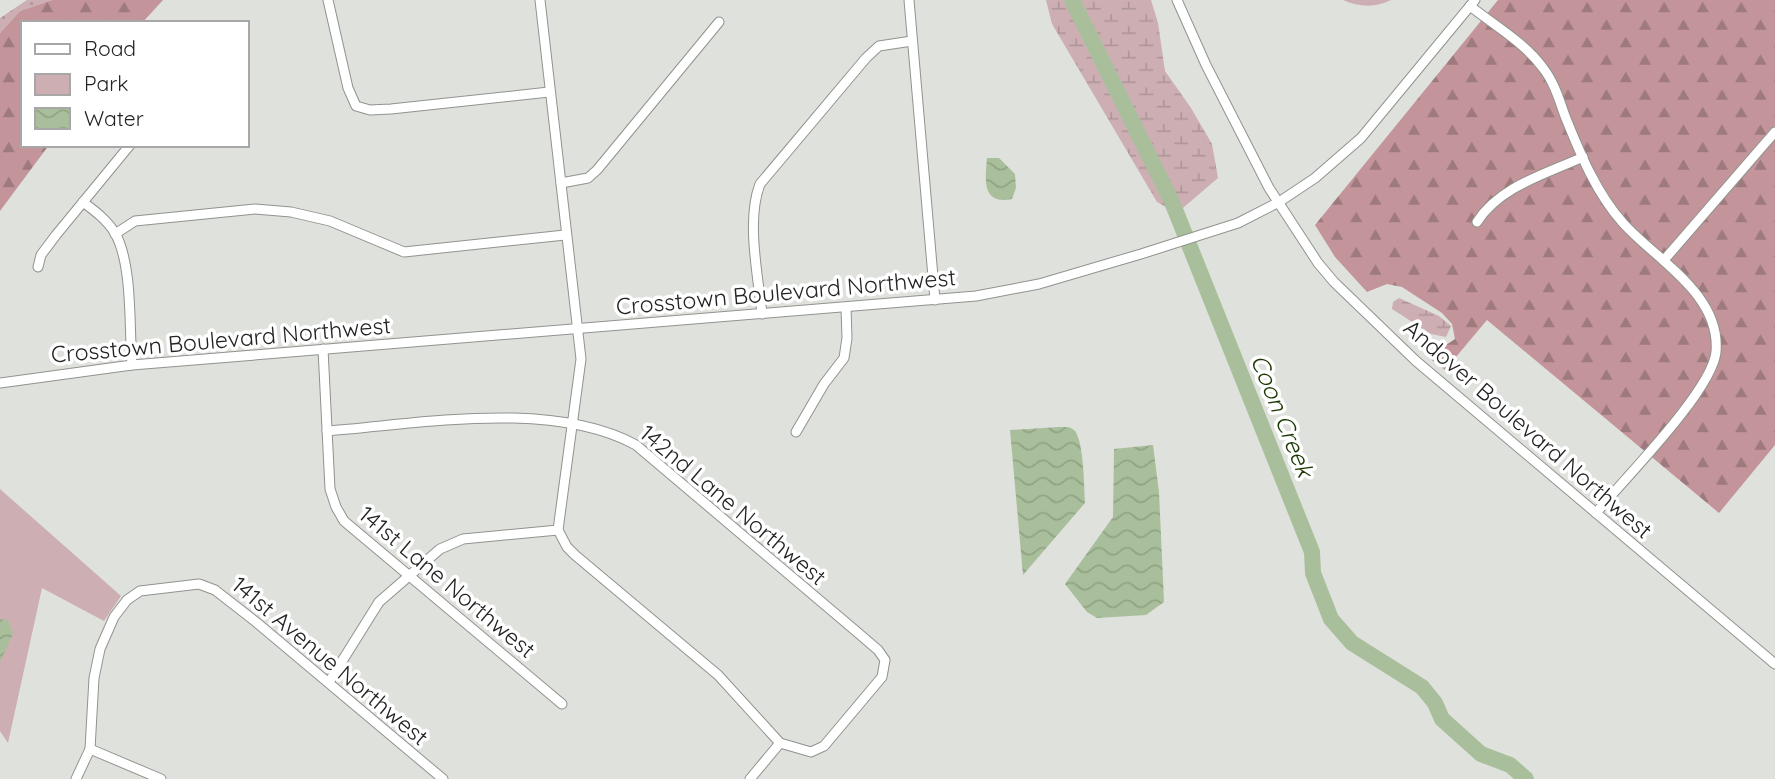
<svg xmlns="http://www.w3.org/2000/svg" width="1775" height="779" font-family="Quicksand,sans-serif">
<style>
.grass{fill:url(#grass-dots)}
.forest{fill:url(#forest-firs)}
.wetland{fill:url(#wetland-marsh)}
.green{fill:#cdafb3}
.water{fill:url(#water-waves)}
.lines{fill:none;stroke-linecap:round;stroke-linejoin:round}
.river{stroke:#a9bf9b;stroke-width:16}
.minor-casing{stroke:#90938e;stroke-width:11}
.minor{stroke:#fff;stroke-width:9}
.labels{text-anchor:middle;stroke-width:7;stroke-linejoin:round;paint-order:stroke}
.street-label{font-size:23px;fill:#222322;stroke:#fff}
.water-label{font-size:24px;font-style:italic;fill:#1b3700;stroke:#fff}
</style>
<defs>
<pattern id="grass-dots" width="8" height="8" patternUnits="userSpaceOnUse" patternTransform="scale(1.75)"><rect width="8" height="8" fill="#cdafb3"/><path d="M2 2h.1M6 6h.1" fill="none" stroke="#b0969a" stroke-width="1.8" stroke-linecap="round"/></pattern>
<pattern id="forest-firs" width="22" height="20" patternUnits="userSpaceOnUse" patternTransform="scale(1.75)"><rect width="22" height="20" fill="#c3959b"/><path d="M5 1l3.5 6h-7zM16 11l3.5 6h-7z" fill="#9e797e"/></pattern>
<pattern id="wetland-marsh" width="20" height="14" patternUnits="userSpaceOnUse" patternTransform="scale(1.75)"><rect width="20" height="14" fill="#cdafb3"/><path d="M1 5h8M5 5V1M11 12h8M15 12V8" fill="none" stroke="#b0969a"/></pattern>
<pattern id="water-waves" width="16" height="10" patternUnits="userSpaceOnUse" patternTransform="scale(1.75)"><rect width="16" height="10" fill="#a9bf9b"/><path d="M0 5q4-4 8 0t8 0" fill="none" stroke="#91a485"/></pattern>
</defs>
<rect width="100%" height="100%" fill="#dee1dc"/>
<!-- grass -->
<polygon class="grass" points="27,0 52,0 20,11 0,33 0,18"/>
<!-- forest -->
<g class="forest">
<polygon points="52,0 163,0 142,23 23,23 23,145 49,145 0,211 0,33 20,11"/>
<polygon points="1498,0 1775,0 1775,445 1719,513 1487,320 1445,370 1428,357 1455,339 1452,324 1442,313 1402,287 1387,284 1367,292 1335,257 1315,225"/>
</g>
<!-- wetland -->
<g class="wetland">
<polygon points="1046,0 1151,0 1158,23 1165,71 1191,108 1212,144 1218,178 1177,213 1157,202 1052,24"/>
<polygon points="1399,298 1439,316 1451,326 1446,337 1431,334 1392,309 1393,302"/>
</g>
<!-- green -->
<g class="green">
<path d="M1343 0H1391C1375 8 1359 7 1343 0Z"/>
<polygon points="0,489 121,596 104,621 42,588 8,743 0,731"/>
</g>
<!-- water -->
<g class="water">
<path d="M987 158H999L1015 174 1016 188 1012 199C982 205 985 181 987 158Z"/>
<path d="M1059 427C1065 427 1071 426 1075 431 1084 443 1084 487 1085 503L1023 575 1010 430Z"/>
<polygon points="1153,445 1159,492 1164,602 1146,615 1097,618 1087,612 1065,584 1113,517 1114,449"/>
<polygon points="0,619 8,620 13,634 0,662"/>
</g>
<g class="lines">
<!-- river -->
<polyline class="river" points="1072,0 1172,202 1312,552 1313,573 1331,619 1352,643 1422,687 1435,703 1442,719 1481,754 1510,765 1526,779"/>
<!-- minor casing -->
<g class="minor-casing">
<g id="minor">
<polyline points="328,0 348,88 356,106 370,110 391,109 549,92"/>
<polyline points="540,0 581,359 558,530 567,547 575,555 718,675 780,743"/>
<polyline points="909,0 935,300"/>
<polyline points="1177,0 1206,65 1269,188 1318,263 1334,282 1416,361 1775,664"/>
<path d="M1470 6C1494 25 1525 43 1543 68 1554 82 1559 99 1565 116 1580 153 1596 193 1623 223 1656 260 1721 294 1716 352 1712 391 1624 479 1596 513"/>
<polyline points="561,183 588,178 597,170 719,22"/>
<path d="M83 202C95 211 107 220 115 233 133 265 129 328 132 365"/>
<path d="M1477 222C1500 186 1546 174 1583 157"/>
<polyline points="115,234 135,221 255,209 291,212 330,221 404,252 565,235"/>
<polyline points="1664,260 1775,132"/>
<polyline points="38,267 41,255 56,235 130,145"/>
<path d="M762 314C758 275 746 220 760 184L866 58 879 46 912 41"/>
<polyline points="323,349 330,489 336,507 344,521 562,704"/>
<polyline points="0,383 132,365 976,296 1039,284 1141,254 1238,223 1279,202 1315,178 1361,138 1475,0"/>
<path d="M327 431C420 424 551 399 636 445L857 632 878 650 885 660 882 677 824 746 811 752 780 743"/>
<polyline points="796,432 824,384 844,358 847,338 846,308"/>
<polyline points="329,682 379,602 440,549 463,539 558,530"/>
<polyline points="90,749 161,779"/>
<polyline points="76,779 90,749 94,678 100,649 114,617 127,600 140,591 199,584 215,590 256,622 443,779"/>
<polyline points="750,779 780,743"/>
</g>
</g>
<!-- minor -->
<use href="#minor" class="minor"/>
</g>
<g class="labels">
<!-- street labels -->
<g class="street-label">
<text transform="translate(786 292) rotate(-5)" y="8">Crosstown Boulevard Northwest</text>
<text transform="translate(221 340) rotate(-5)" y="8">Crosstown Boulevard Northwest</text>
<text transform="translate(1528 429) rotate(41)" y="8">Andover Boulevard Northwest</text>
<text transform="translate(733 505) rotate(40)" y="8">142nd Lane Northwest</text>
<text transform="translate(447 582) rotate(40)" y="8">141st Lane Northwest</text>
<text transform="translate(330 661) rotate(40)" y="8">141st Avenue Northwest</text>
</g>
<!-- water labels -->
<g class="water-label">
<text transform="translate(1282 416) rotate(68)" y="8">Coon Creek</text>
</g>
</g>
<!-- legend -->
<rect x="21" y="21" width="228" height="126" fill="#ffffff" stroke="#a7a7a7" stroke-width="2"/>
<rect x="35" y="44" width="35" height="10" fill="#ffffff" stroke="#a7a7a7" stroke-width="2"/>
<text x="84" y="56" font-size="21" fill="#222322">Road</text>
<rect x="35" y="74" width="35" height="21" fill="#cdafb3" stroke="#a7a7a7" stroke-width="2"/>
<text x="84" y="91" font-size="21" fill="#222322">Park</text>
<rect x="35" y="108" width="35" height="21" fill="url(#water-waves)" stroke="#a7a7a7" stroke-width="2"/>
<text x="84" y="126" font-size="21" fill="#222322">Water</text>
</svg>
